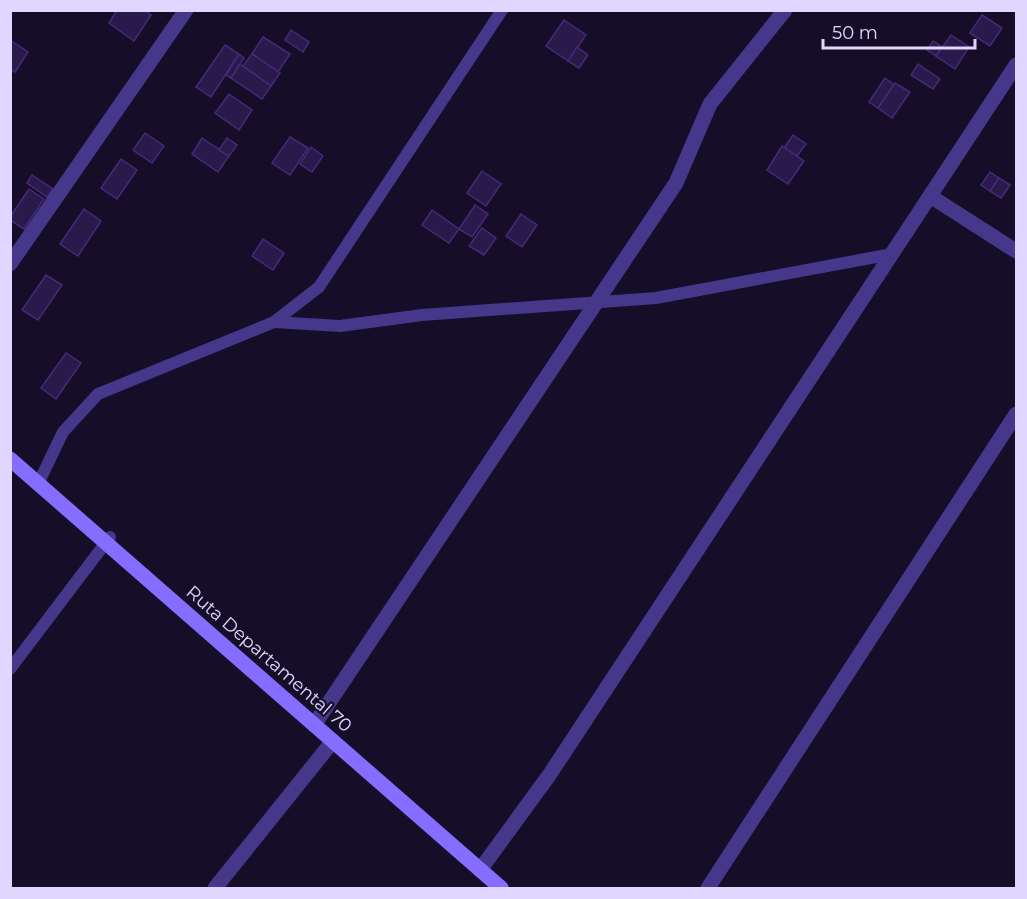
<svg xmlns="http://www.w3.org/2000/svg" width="1027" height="899" font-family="Montserrat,sans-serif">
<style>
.building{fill:#2a194b;stroke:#442a78;stroke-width:1.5}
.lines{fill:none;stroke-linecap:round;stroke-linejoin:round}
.lane{stroke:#45378a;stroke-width:12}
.street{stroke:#45378a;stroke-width:15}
.secondary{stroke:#846dff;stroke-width:15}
.labels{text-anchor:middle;stroke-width:4.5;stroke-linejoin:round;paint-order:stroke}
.street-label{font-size:18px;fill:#e0d6ff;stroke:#160e29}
</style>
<rect width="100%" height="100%" fill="#160e29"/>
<!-- building -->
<g class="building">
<polygon points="117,10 144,10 151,15 134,41 109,23"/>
<polygon points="982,15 1002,28 990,46 970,33"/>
<polygon points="564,20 586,35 568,61 546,46"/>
<polygon points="291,30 309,42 303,52 285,40"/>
<polygon points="951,35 969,47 955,69 936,56"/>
<polygon points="263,37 290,54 278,72 252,54"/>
<polygon points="10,40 28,52 15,72 10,69"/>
<polygon points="933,41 942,47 936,56 927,50"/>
<polygon points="225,45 239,54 211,97 196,87"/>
<polygon points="577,47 588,55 579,68 568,61"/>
<polygon points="239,54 244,58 231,78 226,75"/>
<polygon points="252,54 280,73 271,86 243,66"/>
<polygon points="240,64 271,86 262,99 231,78"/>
<polygon points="918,64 940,79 933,89 911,75"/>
<polygon points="885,78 894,85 878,108 869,102"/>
<polygon points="895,83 910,92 892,118 878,108"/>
<polygon points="229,94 252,110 239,130 215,113"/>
<polygon points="145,133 164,146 152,163 133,150"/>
<polygon points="793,135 806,144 797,156 784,148"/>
<polygon points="290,137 308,148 290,175 272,163"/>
<polygon points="202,138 229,156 218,172 192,154"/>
<polygon points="227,138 237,145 229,156 219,150"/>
<polygon points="782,146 804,161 788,184 767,170"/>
<polygon points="311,147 323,156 312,172 300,164"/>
<polygon points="121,159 137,170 117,199 101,188"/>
<polygon points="482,171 501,184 486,206 467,193"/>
<polygon points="990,172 999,178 990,191 981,185"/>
<polygon points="32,175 53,189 47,197 27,183"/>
<polygon points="999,178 1010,185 1001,198 990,191"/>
<polygon points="29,189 44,199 24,229 10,220 10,217"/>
<polygon points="475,205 488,214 472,237 459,229"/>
<polygon points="84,209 101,221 78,256 60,244"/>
<polygon points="432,210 459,229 449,243 422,225"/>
<polygon points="521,214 537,225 522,247 506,236"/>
<polygon points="482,228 496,238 484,255 469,246"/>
<polygon points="263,239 284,253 273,270 252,256"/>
<polygon points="46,275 62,285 38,320 22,310"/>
<polygon points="66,353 81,363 56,399 41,388"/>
</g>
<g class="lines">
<!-- lane -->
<g class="lane">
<polyline points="274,322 340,326 422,315 656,298 892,254"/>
<polyline points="38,484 63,432 98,394 274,322 319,287 502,10"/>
<polyline points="10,669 110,537"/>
</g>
<!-- street -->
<g class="street">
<polyline points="930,196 1016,251"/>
<polyline points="10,264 186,10"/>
<polyline points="314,725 676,183 710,104 785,10"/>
<polyline points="480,870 550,774 1016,65"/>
<polyline points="215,888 333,741"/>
<polyline points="708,888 1016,414"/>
</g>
<!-- secondary -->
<polyline class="secondary" points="10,459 501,888"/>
</g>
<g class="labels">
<!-- street labels -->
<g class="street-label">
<text transform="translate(269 659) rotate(41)" y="6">Ruta Departamental 70</text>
</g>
</g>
<!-- border -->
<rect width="1027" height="899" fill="none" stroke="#e0d6ff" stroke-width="24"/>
<!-- scale -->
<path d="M823 39v9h152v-9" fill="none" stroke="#e0d6ff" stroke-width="3"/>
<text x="832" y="39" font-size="18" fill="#e0d6ff" stroke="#160e29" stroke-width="4.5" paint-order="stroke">50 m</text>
</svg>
